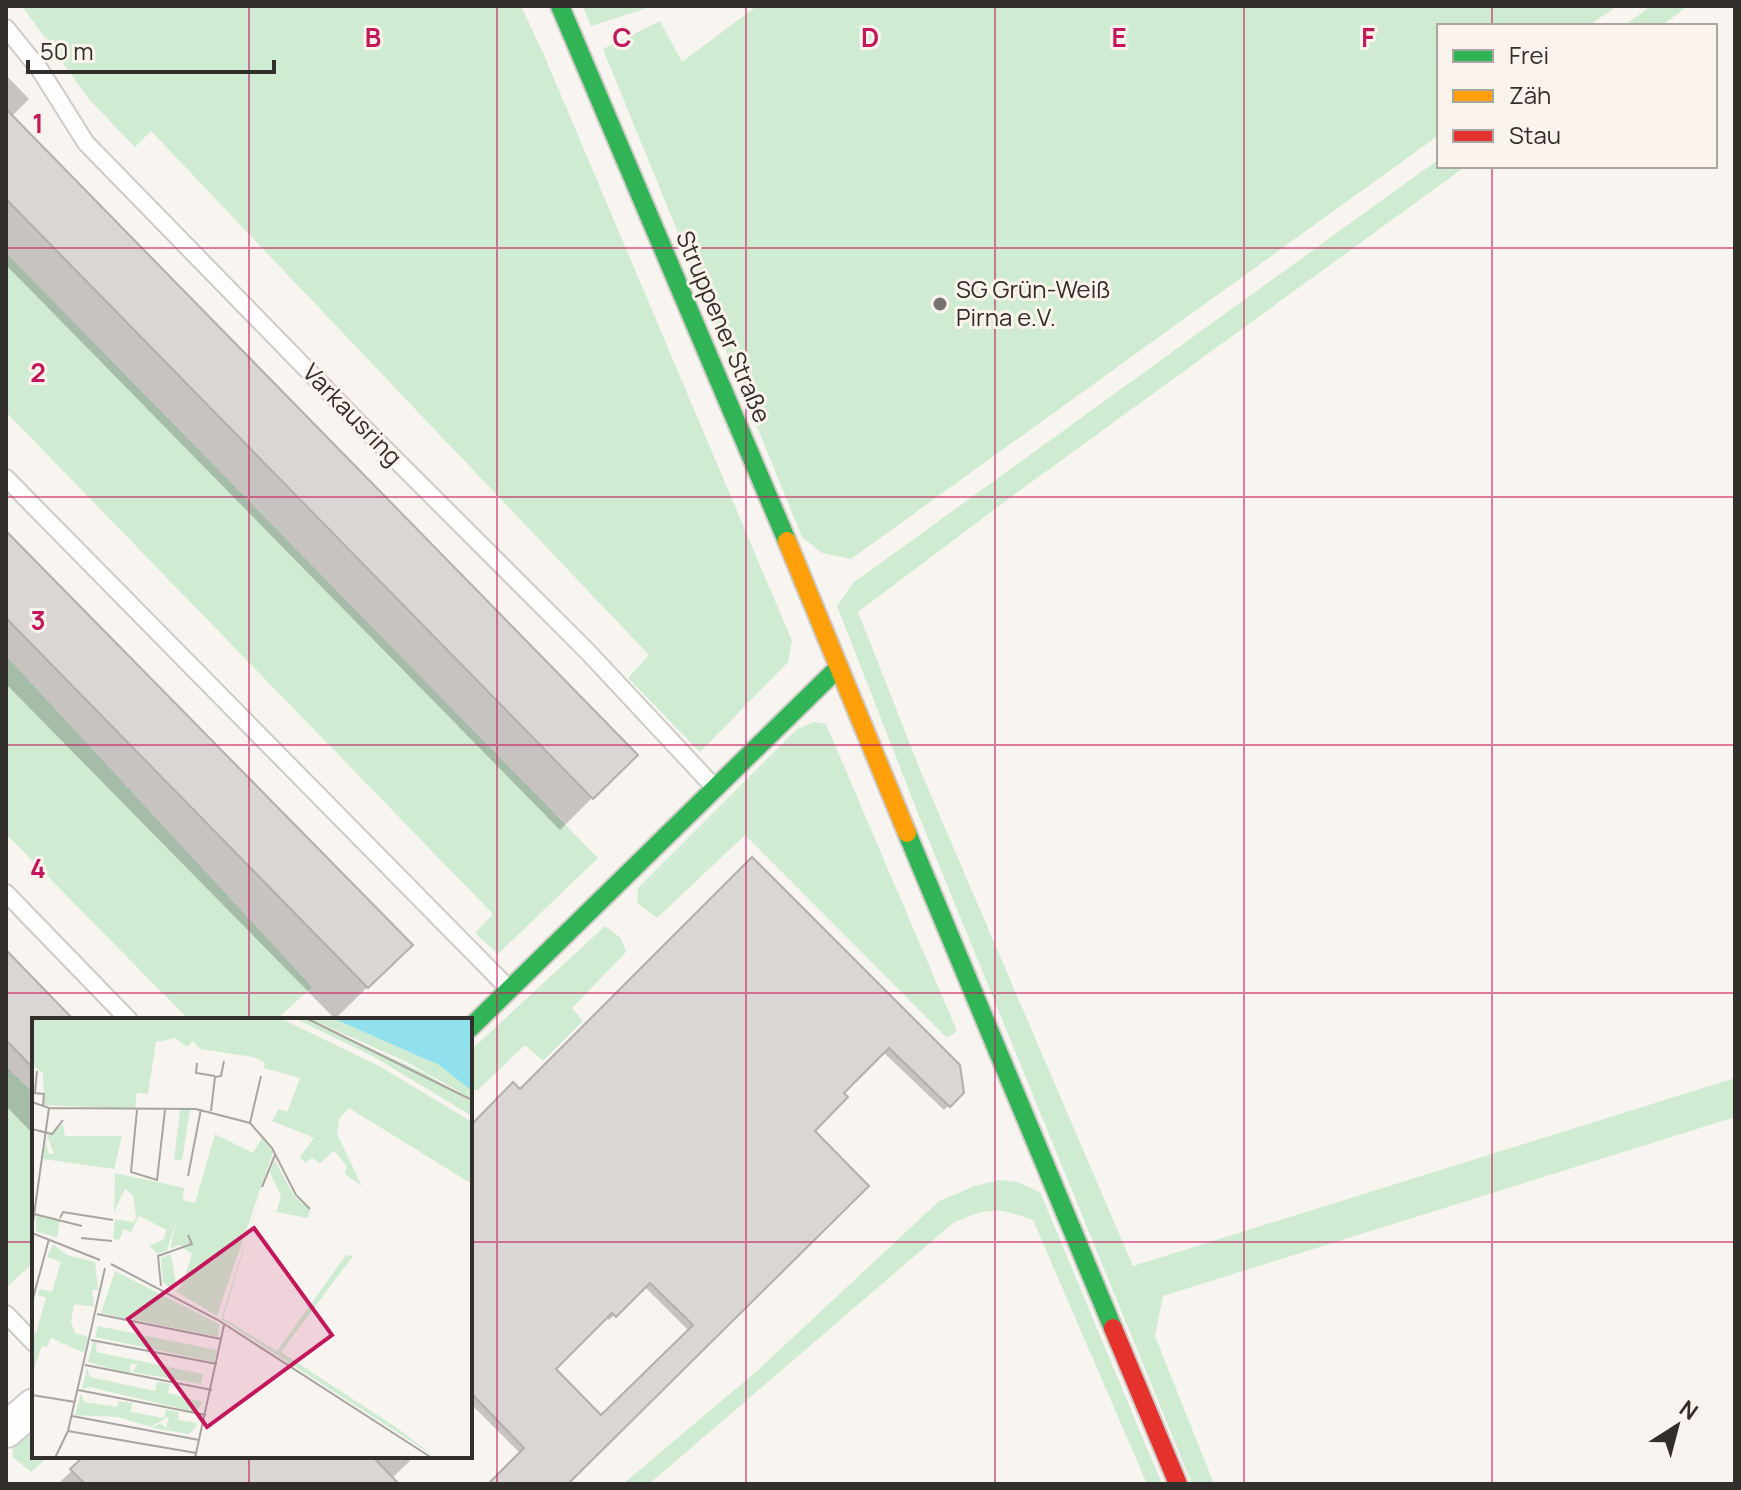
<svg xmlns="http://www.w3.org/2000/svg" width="1741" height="1490" font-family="Manrope,sans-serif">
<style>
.green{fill:#cfecd2}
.shadow{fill:#0003;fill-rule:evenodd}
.building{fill:#dad6d3;stroke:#b3afac;stroke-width:2;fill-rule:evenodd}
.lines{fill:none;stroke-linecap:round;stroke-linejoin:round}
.lane-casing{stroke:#cecbc7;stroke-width:20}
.street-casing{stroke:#cecbc7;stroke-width:38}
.fast-casing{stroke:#cecbc7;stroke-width:22}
.slow-casing{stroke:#cecbc7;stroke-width:22}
.jam-casing{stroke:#cecbc7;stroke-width:22}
.lane{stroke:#fefdfd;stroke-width:16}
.street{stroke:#fefdfd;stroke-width:34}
.fast{stroke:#30b455;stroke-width:18}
.slow{stroke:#ff9f0a;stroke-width:18}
.jam{stroke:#e5322d;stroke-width:18}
.grid{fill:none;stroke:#c2185b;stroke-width:2;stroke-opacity:0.55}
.poi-dot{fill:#777370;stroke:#fcf4ec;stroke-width:3}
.labels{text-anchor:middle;stroke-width:6;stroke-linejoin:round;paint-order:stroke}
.poi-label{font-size:24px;fill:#312e2b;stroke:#fcf4ec;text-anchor:start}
.street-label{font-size:24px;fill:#312e2b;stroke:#fcf4ec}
.inset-river{fill:none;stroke:#91e0ed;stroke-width:4}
.inset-road{fill:none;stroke:#a8a5a1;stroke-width:2}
.view{fill:#c2185b;fill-opacity:0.15;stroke:#c2185b;stroke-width:4}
.inset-edge{fill:none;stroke:#312e2b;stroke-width:4}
.grid-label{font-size:26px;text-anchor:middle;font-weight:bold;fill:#c2185b;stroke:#fcf4ec;stroke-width:6;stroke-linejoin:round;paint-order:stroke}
</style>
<rect width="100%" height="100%" fill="#f8f4f0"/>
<!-- green -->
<g class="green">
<polygon points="22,6 521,6 544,55 792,641 788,662 700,752 628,678 649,655 151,131 135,147 88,98"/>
<polygon points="583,6 654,6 591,26"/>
<polygon points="757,6 1617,6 1588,26 1439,26 1439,135 851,559 822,553 802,537 603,49 660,21 682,62"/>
<polygon points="1651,6 1688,6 1661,26 1624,26"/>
<polygon points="1439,159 1439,166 1466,166 1011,497 858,612 921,772 1133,1266 1735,1078 1735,1117 1163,1296 1155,1336 1214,1484 1192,1484 921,821 837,606 853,583"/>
<polygon points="6,253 598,858 498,954 475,933 493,914 6,412"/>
<polygon points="6,656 312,987 276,1020 189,1020 6,834"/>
<polygon points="814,722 826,724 957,1031 947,1038 745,835 657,918 637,903 638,888 797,729"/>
<polygon points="605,926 621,938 626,952 572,1008 583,1021 543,1061 525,1045 478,1090 470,1090 470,1051"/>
<polygon points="6,1066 34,1094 34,1262 6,1288"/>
<path d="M999 1180 1017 1182 1040 1192 1162 1484H1147L1033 1220C996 1207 990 1207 953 1223L649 1484H623L757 1371 939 1201 975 1186Z"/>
<polygon points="31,1431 34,1434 34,1456 49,1456 31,1472 13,1457 12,1448"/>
</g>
<!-- shadow -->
<g class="shadow">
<polygon points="6,75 29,99 11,117 635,755 560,830 6,265"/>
<polygon points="6,533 410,945 335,1019 6,684"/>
<path d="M752 860 962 1092 944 1110 883 1052 841 1094 812 1131 866 1186 568 1481 569 1484H493L521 1454 470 1403V1128L520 1092ZM644 1286 689 1331 601 1418 553 1369 606 1317 609 1320Z"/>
<polygon points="6,954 71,1020 34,1020 34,1135 6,1106"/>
<polygon points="87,1456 415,1456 391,1479 396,1484 58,1484"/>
</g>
<!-- building -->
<g class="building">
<polygon points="6,109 638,755 593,799 6,199"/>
<polygon points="6,531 413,945 368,988 6,618"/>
<path d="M752 857 960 1065 964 1093 950 1107 889 1048 844 1093 848 1097 815 1131 869 1186 568 1484H488L524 1448 470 1392V1126L513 1082 520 1089ZM650 1283 693 1325 601 1415 556 1369 612 1313 616 1317Z"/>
<polygon points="6,950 74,1020 34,1020 34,1069 6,1040"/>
<polygon points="84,1456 372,1456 399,1484 85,1484 70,1469"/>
</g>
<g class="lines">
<!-- lane casing -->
<g class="lane-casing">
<g id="lane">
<polyline points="6,28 40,70 86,143 361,425 588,652 714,787"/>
<polyline points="6,478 509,989"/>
<polyline points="6,893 129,1020"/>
<polyline points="6,1314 34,1343"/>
</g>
</g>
<!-- street casing -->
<g class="street-casing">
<polyline id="street" points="6,1430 34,1406"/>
</g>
<!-- fast casing -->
<g class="fast-casing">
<g id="fast">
<polyline points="560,6 787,541"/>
<polyline points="907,833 1113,1328"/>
<polyline points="470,1028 838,668"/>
</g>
</g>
<!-- slow casing -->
<g class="slow-casing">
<polyline id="slow" points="787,541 907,833"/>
</g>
<!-- jam casing -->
<g class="jam-casing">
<polyline id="jam" points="1113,1328 1178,1484"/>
</g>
<!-- lane -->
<use href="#lane" class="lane"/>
<!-- street -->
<use href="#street" class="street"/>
<!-- fast -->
<use href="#fast" class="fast"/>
<!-- slow -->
<use href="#slow" class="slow"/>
<!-- jam -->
<use href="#jam" class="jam"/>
</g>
<!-- grid -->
<path class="grid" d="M249 6V1020M497 6V1484M746 6V1484M995 6V1484M1244 6V1484M1492 6V26M1492 166V1484M6 248H1735M6 497H1735M6 745H1735M6 993H1735M6 1242H34M470 1242H1735M249 1456V1484"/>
<!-- markers -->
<circle class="poi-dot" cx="940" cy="304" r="8"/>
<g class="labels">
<!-- poi labels -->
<g class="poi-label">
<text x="956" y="298">SG Grün-Weiß<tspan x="956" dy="28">Pirna e.V.</tspan></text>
</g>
<!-- street labels -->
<g class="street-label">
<text transform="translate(723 327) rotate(67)" y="8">Struppener Straße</text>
<text transform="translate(352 415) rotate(46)" y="8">Varkausring</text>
</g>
</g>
<!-- overview -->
<g transform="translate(32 1018)">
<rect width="440" height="440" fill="#f8f4f0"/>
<path d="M0 0H248L347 48 440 104V166L317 90 307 101 305 116 330 168 313 156 315 148 302 133 288 145 280 140 274 145 268 139 282 120 240 103 247 91 255 94 268 60 232 50 233 45 221 39 168 31 161 23 155 29 143 20 124 24 116 76 105 75 103 91 12 87 11 55 0 47ZM262 0H273L394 56 438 83 440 98 342 39ZM276 0H300L407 47 440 73V81L375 44ZM148 92H158L150 142H142ZM31 106 33 118H90L82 151 11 141 13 122 17 136H22L15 118ZM183 116 221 135 230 120 241 134 185 298 143 273 149 269 160 236 147 227 138 231 145 201 135 233 126 236 117 228 131 222 135 212 107 198 99 214 92 211 87 222 81 221 83 201 102 204 104 198 101 178 93 171 82 194 83 155 152 170 151 182 163 185ZM243 142 262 178 278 192 276 200 244 194 249 179 238 154ZM229 174 191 300 245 333 314 237 321 238 249 334 362 408 405 440 189 301ZM4 197 28 203 25 220 4 213ZM21 226 35 237 63 244 66 272H60L62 289 42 286 39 304 43 315 56 319 52 335 19 320 15 329 10 328 0 356V315H4L14 280 6 277 8 271 20 274 29 244 15 239ZM139 236 144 267 140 272 131 264 129 240ZM83 253 187 306 186 319 69 295ZM66 308 185 332 182 344 63 319ZM61 324H65L64 334 171 356 169 366 100 354 106 346H98V356L56 344ZM55 350 58 359 123 373 125 364 138 366 136 375 171 384 164 394 57 369 50 372ZM49 375 52 384 85 389 87 383 100 385 99 394 132 400 134 392 147 394 146 402 165 405 164 409 157 416 120 410 129 405 134 411 137 398 119 409 85 399 43 397Z" fill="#cfecd2"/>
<path d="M300 0H440V73L407 47Z" fill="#91e0ed"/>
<path class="inset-river" d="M356 0 440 46"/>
<path class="inset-road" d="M274 0 440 82M165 45 164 55 183 58M5 53 3 75 12 76 11 88M0 84 17 90 164 91 218 105 240 130 264 177 278 191M105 92 99 154 125 162 133 92M179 93 183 59 189 58 192 43M218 105 229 58M0 111 20 116 31 102M156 158 169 91M230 169 243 137M2 196 50 208M28 200 31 194 81 202M0 211 17 90M0 215 68 242M49 220 80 223M79 246 186 302 400 440M129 268 126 238 160 226 156 217M0 284 17 221M65 296 189 321M59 322 185 346M53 347 180 372M46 372 174 397M0 377 43 384M40 398 167 422M36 413 164 435M23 440 36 413 73 250M163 440 192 307"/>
<path class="view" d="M222 210 300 317 175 409 96 301Z"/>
<rect width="440" height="440" class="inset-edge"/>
</g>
<g class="grid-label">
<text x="373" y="47">B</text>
<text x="622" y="47">C</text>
<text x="870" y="47">D</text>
<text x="1119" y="47">E</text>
<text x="1368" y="47">F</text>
<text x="38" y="133">1</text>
<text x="38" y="382">2</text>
<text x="38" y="630">3</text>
<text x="38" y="878">4</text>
</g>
<!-- border -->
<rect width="1741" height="1490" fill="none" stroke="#312e2b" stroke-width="16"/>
<!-- legend -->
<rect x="1437" y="24" width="280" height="144" fill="#fcf4ec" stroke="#aba59f" stroke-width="2"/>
<rect x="1453" y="50" width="40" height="12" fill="#30b455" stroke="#aba59f" stroke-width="2"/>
<text x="1509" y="64" font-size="24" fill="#312e2b">Frei</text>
<rect x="1453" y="90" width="40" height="12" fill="#ff9f0a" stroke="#aba59f" stroke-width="2"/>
<text x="1509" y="104" font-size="24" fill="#312e2b">Zäh</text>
<rect x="1453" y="130" width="40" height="12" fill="#e5322d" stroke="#aba59f" stroke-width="2"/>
<text x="1509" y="144" font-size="24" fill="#312e2b">Stau</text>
<!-- north arrow -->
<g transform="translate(1677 1426) rotate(36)" stroke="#fcf4ec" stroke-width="6" paint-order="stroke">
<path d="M0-6L14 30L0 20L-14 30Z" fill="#312e2b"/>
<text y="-12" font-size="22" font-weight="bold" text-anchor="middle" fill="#312e2b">N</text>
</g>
<!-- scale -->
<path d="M28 60v12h246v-12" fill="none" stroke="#312e2b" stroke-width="4"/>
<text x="40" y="60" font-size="24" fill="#312e2b" stroke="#fcf4ec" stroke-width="6" paint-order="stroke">50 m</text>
</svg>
